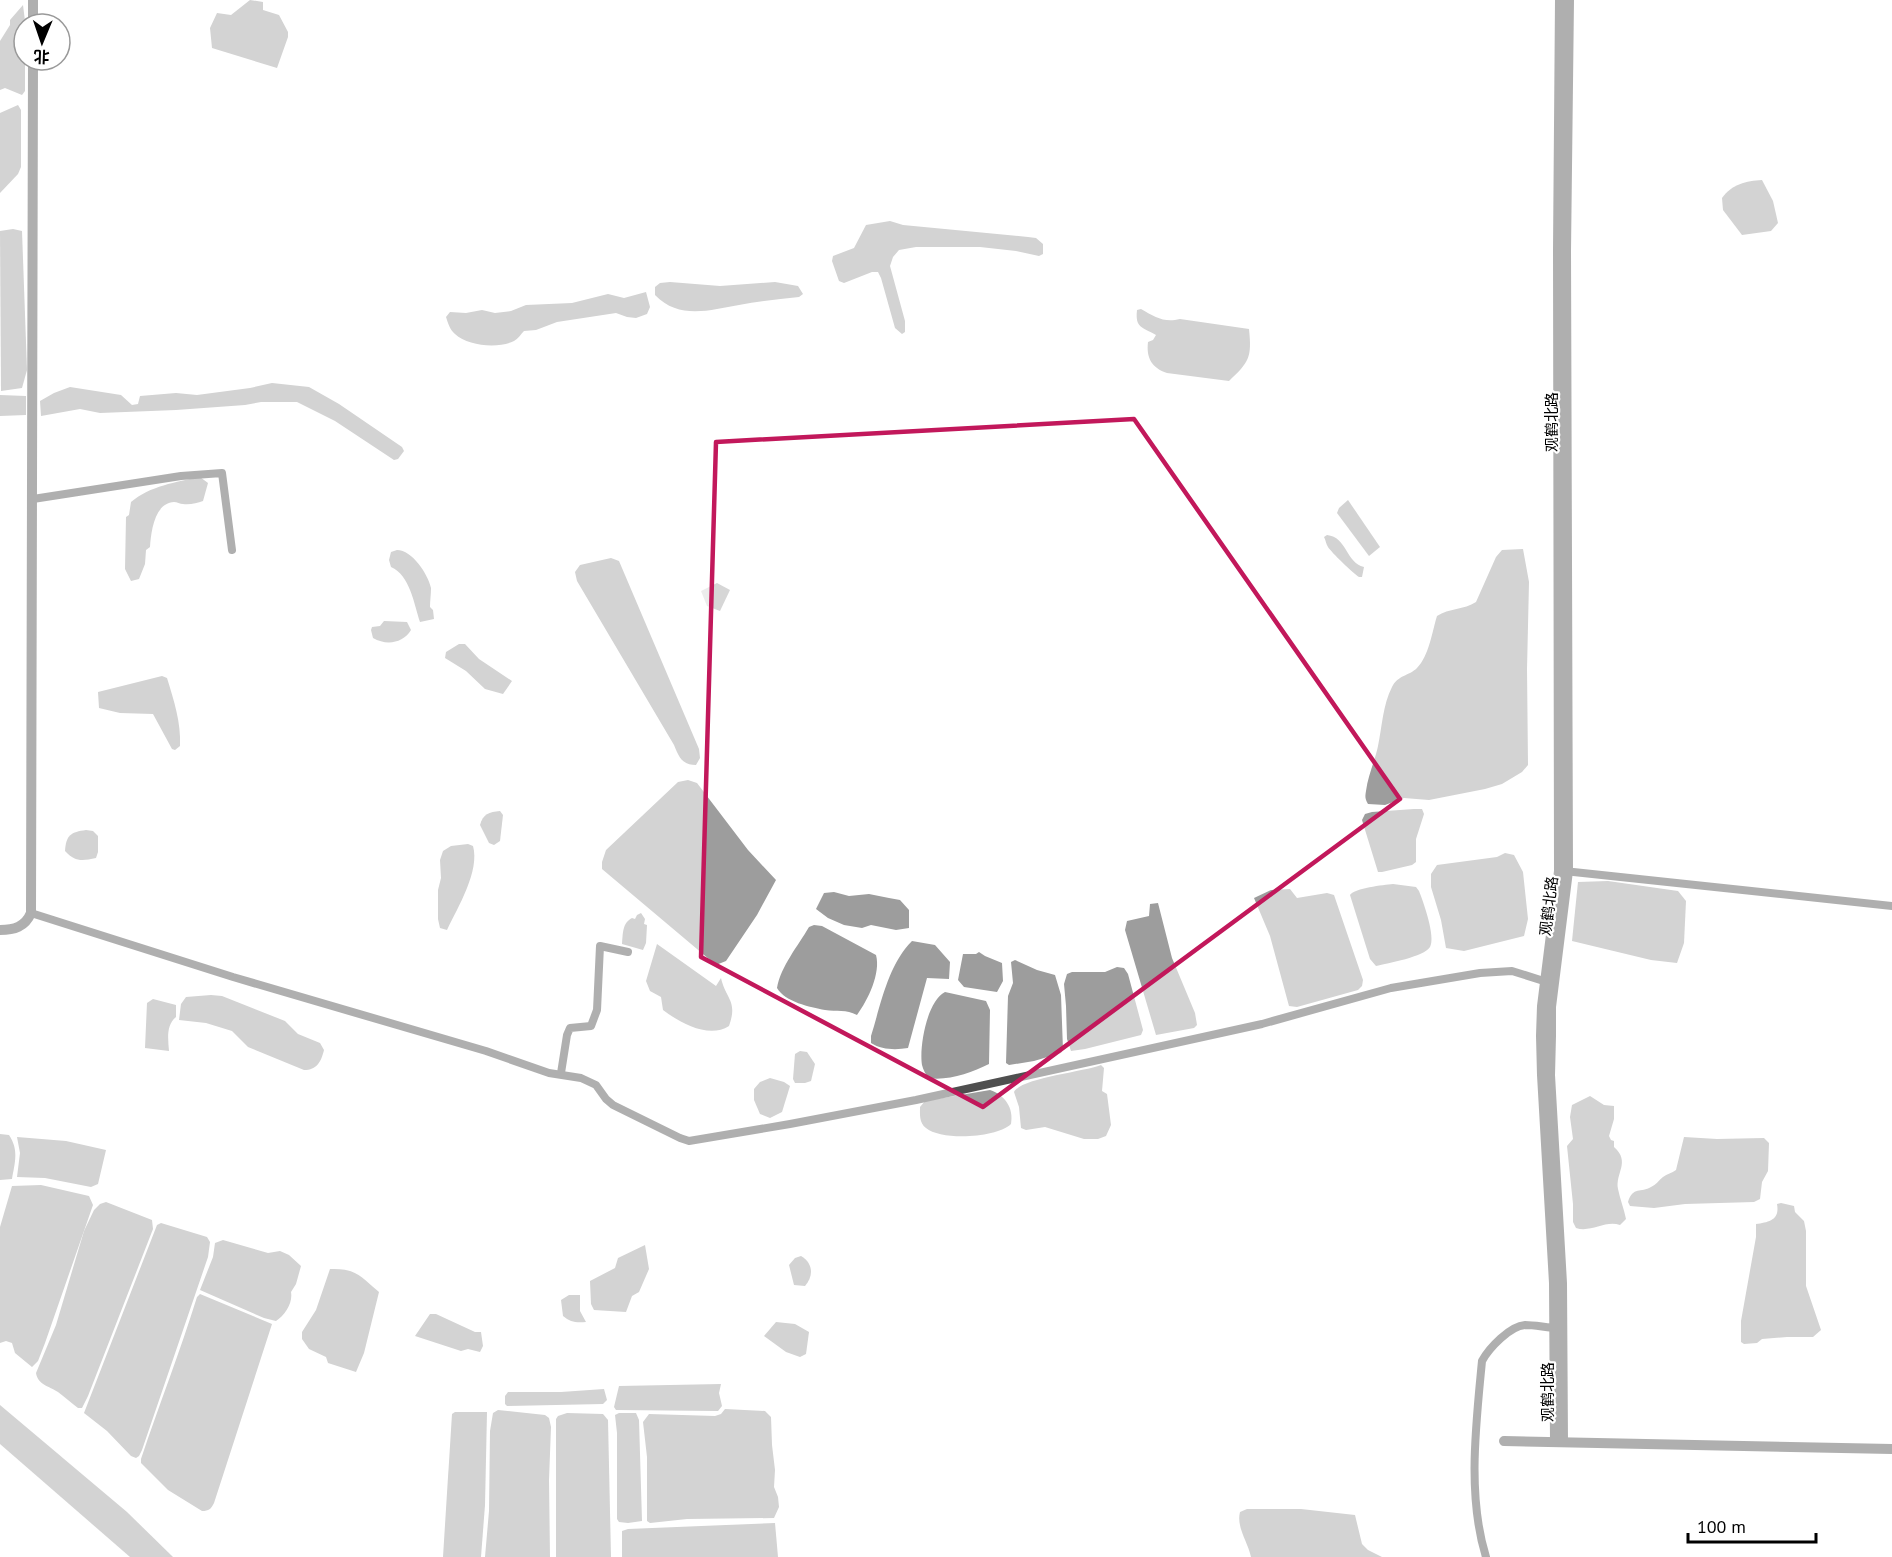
<svg xmlns="http://www.w3.org/2000/svg" width="1892" height="1557" font-family="'PT Sans','Noto Sans SC',sans-serif">
<style>
.green{fill:#d6d6d6}
.water{fill:#9d9d9d}
.lines{fill:none;stroke-linecap:round;stroke-linejoin:round}
.minor{stroke:#4f4f4f;stroke-width:8}
.tertiary{stroke:#4f4f4f;stroke-width:10}
.marked{fill:none;stroke:#c2185b;stroke-width:4.5;stroke-linejoin:round}
.labels{text-anchor:middle;stroke-width:4.5;stroke-linejoin:round;paint-order:stroke}
.street-label{font-size:15px;fill:#000;stroke:#fff}
</style>
<rect width="100%" height="100%" fill="#fff"/>
<!-- green -->
<polygon class="green" points="717,583 730,590 720,611 707,606 701,591"/>
<!-- water -->
<g class="water">
<polygon points="250,0 263,2 263,10 279,15 288,32 288,37 277,68 212,48 210,28 217,13 231,15"/>
<polygon points="23,5 25,21 25,91 22,95 5,88 0,90 0,41 10,25 10,20"/>
<polygon points="18,105 21,110 21,167 18,174 0,193 0,113"/>
<path d="M1762 180 1773 201 1778 223 1771 231 1742 235 1723 210 1722 198C1732 184 1746 181 1762 180Z"/>
<polygon points="890,221 903,225 1028,237 1036,238 1043,244 1043,254 1039,256 1016,251 980,247 916,247 899,250 893,257 890,266 905,321 905,332 902,334 895,328 881,278 878,272 872,272 844,283 839,281 832,261 833,256 854,248 866,225"/>
<polygon points="13,229 22,231 27,370 22,388 1,391 0,231"/>
<path d="M670 282 720 286 775 282 798 286 803 294 799 297C779 299 759 301 739 305 710 310 679 320 655 295V287L660 283Z"/>
<path d="M646 292 650 307 647 314 636 318 627 317 616 313 557 322 536 330 524 331C521 334 518 339 514 341 498 349 468 346 455 334 450 330 448 323 446 317L450 312 466 313 482 310 495 313 511 311 526 305 572 303 608 294 624 298Z"/>
<path d="M1141 309C1155 317 1164 323 1180 319L1249 329C1252 358 1249 362 1229 381L1167 373C1152 368 1146 358 1148 342L1153 340 1156 335C1142 327 1135 328 1137 310Z"/>
<polygon points="272,383 309,387 339,404 402,447 404,451 398,459 394,460 335,421 297,402 261,402 245,405 176,410 100,413 80,409 41,416 40,401 54,393 70,387 121,395 132,405 138,404 140,396 176,393 197,395 250,388"/>
<polygon points="0,395 26,396 26,415 0,416"/>
<path d="M200 477 208 483 203 501C197 503 190 505 183 504 180 504 177 502 174 502 154 503 151 533 150 547L146 550 145 564 139 579 131 581 125 569 126 517 129 515 131 502C150 486 176 482 200 477Z"/>
<polygon points="1348,500 1380,547 1369,556 1337,513 1339,508"/>
<path d="M1327 535C1347 537 1346 563 1364 567L1362 577H1359C1354 574 1331 552 1328 547 1326 544 1326 541 1324 537Z"/>
<path d="M1523 549 1529 582 1527 669 1528 765 1522 772 1502 784 1485 789 1429 800 1404 798 1385 805 1368 804C1365 799 1365 797 1366 791 1368 775 1375 761 1378 746 1382 727 1383 704 1392 687 1398 675 1409 676 1417 668 1429 656 1432 632 1437 616 1449 608 1464 610 1476 602L1496 557 1502 550Z"/>
<path d="M397 550C412 550 428 574 431 588 431 594 430 601 430 607L433 610 434 619 420 622C414 604 410 575 391 567L389 560 391 552Z"/>
<path d="M611 558 619 561 699 749 700 758 696 765C682 765 679 757 674 745L577 581 575 572 580 565Z"/>
<path d="M384 621 407 622 411 630C403 643 387 646 373 638L371 630 372 627 380 626Z"/>
<polygon points="459,644 465,644 479,659 512,681 503,694 485,689 466,671 445,658 446,652"/>
<path d="M162 676 167 678C174 701 181 722 180 746L175 750 172 749 153 714 120 713 99 708 98 692Z"/>
<polygon points="688,780 697,783 748,850 776,880 757,915 726,961 716,965 602,869 602,862 606,850 678,782"/>
<polygon points="1414,809 1422,809 1424,814 1416,839 1416,862 1412,865 1382,872 1378,872 1362,820 1365,814 1372,812"/>
<path d="M500 811 503 815 500 841 494 845 489 843 480 825C483 814 489 812 500 811Z"/>
<path d="M86 830 93 831 98 836V852L96 858C82 861 75 862 65 851 66 835 71 832 86 830Z"/>
<path d="M468 844 473 846C480 871 458 907 447 930L440 928 438 919V890L441 878 440 860 443 851 451 846Z"/>
<polygon points="1505,853 1514,855 1523,872 1528,919 1524,936 1464,951 1446,948 1441,920 1431,887 1431,874 1437,865 1497,857"/>
<polygon points="1608,881 1678,891 1686,901 1684,943 1677,963 1651,960 1572,941 1578,882"/>
<path d="M1393 884 1416 887 1419 891C1423 901 1436 937 1430 947 1424 957 1388 963 1376 966L1370 959 1350 895C1355 888 1383 885 1393 884Z"/>
<polygon points="1290,889 1297,898 1327,893 1334,895 1363,980 1362,986 1358,990 1297,1007 1289,1006 1270,936 1254,898 1271,890"/>
<polygon points="834,892 849,896 869,894 889,898 900,900 909,910 909,928 896,930 871,925 862,928 844,925 828,918 816,909 824,893"/>
<polygon points="1158,903 1172,958 1195,1013 1197,1025 1194,1028 1156,1035 1125,930 1127,921 1149,916 1150,904"/>
<path d="M641 913 645 919 644 924 647 925 646 943 643 950 622 944C623 934 622 923 632 918L635 919 637 915Z"/>
<path d="M814 925 822 926 876 955C881 973 868 1000 857 1015 846 1009 837 1012 825 1010 810 1007 785 1002 777 988 781 966 798 946 809 927Z"/>
<path d="M912 941 935 945 950 962 949 979 927 978 908 1048C896 1050 882 1050 871 1043V1036C881 1004 888 965 912 941Z"/>
<path d="M657 944 716 986 721 978C726 1000 738 1000 729 1026 709 1039 680 1023 663 1010L661 997 650 991 646 981Z"/>
<polygon points="979,952 985,956 1002,963 1003,981 997,992 964,987 958,980 963,954 976,954"/>
<polygon points="1015,960 1037,970 1055,975 1061,995 1063,1050 1061,1053 1034,1061 1009,1065 1006,1063 1008,996 1013,983 1011,962"/>
<polygon points="1117,967 1124,968 1128,974 1143,1030 1141,1035 1085,1049 1071,1051 1067,1039 1066,1006 1064,984 1067,974 1072,972 1105,972"/>
<path d="M945 992 986 1001 990 1010 989 1064C971 1073 948 1081 928 1078 926 1074 923 1070 922 1065 919 1047 927 1001 945 992Z"/>
<path d="M211 995 222 996 285 1021 298 1034 320 1043 324 1050C321 1062 317 1070 304 1070L248 1047 232 1031 206 1023 179 1020 181 1004 186 997Z"/>
<path d="M153 999 176 1005V1017C166 1025 168 1039 169 1051L145 1048 147 1003Z"/>
<polygon points="800,1051 807,1052 815,1064 811,1081 805,1083 795,1083 793,1079 795,1054"/>
<path d="M1101 1065 1104 1068 1102 1091 1107 1094 1111 1125 1106 1136 1098 1139H1084L1045 1127 1026 1130 1021 1128 1019 1107 1014 1092C1021 1078 1083 1072 1101 1065Z"/>
<polygon points="770,1078 784,1082 790,1086 782,1112 770,1118 760,1114 754,1100 754,1089 760,1082"/>
<path d="M990 1090C1005 1095 1014 1108 1011 1124 997 1138 941 1141 926 1128 919 1123 920 1114 920 1107L925 1101Z"/>
<path d="M1590 1096 1604 1105 1614 1106V1119L1609 1136 1611 1140 1614 1141V1147C1631 1162 1615 1173 1618 1189 1620 1199 1624 1209 1626 1219L1620 1225C1605 1220 1591 1233 1576 1228L1573 1222V1204L1567 1146 1573 1139 1570 1117 1572 1105Z"/>
<path d="M0 1134 9 1135C19 1150 15 1162 12 1179L0 1180Z"/>
<polygon points="17,1137 66,1141 106,1150 98,1184 91,1187 45,1178 17,1177 20,1153"/>
<path d="M1684 1137 1717 1139 1764 1138 1769 1143 1768 1171 1762 1182 1760 1199 1754 1202 1685 1204 1654 1208 1630 1206 1628 1202C1633 1186 1641 1193 1651 1187 1656 1185 1659 1180 1663 1177 1667 1174 1672 1173 1676 1170Z"/>
<polygon points="41,1185 89,1196 93,1205 45,1343 38,1361 32,1367 15,1353 12,1343 6,1341 0,1343 0,1227 12,1186"/>
<path d="M106 1202 152 1220 153 1229 88 1396 82 1408H78C71 1403 65 1397 58 1392 49 1386 38 1385 36 1373L56 1325 84 1231 94 1210 100 1204Z"/>
<path d="M1781 1203 1794 1206 1795 1212 1804 1221 1806 1231V1286L1821 1330 1813 1337H1787L1762 1339 1757 1343 1744 1344 1741 1342V1321L1756 1237V1224C1769 1222 1780 1220 1777 1204Z"/>
<polygon points="161,1223 207,1237 210,1242 208,1257 142,1450 139,1456 136,1458 131,1456 107,1431 84,1413 157,1225"/>
<path d="M223 1240 268 1253 280 1251 289 1255 301 1266 296 1284 291 1292C293 1303 285 1315 276 1321L264 1318 200 1290 213 1257 215 1243Z"/>
<polygon points="645,1245 649,1269 639,1292 632,1296 626,1312 594,1310 591,1304 590,1281 615,1268 618,1258"/>
<path d="M801 1256C813 1263 814 1276 805 1286L794 1285 789 1265 795 1258Z"/>
<path d="M330 1269C356 1268 360 1276 379 1292L364 1353 356 1372 328 1363 326 1357 309 1349 302 1339V1332L316 1310Z"/>
<path d="M200 1294 272 1324 214 1503C211 1509 209 1511 202 1511L168 1490 141 1463V1459C159 1405 180 1352 197 1297Z"/>
<path d="M569 1295H580V1311L586 1322C576 1323 570 1322 563 1316L561 1300Z"/>
<polygon points="430,1314 436,1314 475,1332 481,1332 483,1346 480,1352 468,1349 461,1351 415,1336"/>
<polygon points="776,1322 795,1324 809,1332 806,1354 800,1357 786,1352 764,1336"/>
<polygon points="721,1384 719,1393 722,1406 718,1411 616,1410 614,1407 619,1386"/>
<polygon points="604,1389 607,1400 603,1404 507,1406 505,1404 505,1396 508,1392 561,1392"/>
<polygon points="0,1405 127,1512 173,1557 130,1557 0,1444"/>
<polygon points="725,1409 765,1411 771,1417 772,1445 775,1470 774,1487 778,1497 779,1507 774,1518 687,1519 650,1523 647,1521 647,1457 643,1422 649,1414 715,1416 721,1414"/>
<polygon points="498,1410 545,1415 549,1418 551,1427 549,1480 550,1557 485,1557 489,1511 490,1431 493,1413"/>
<polygon points="455,1412 487,1412 485,1505 481,1557 443,1557 452,1414"/>
<polygon points="567,1413 603,1414 608,1420 611,1557 556,1557 556,1419 558,1416"/>
<polygon points="619,1413 636,1413 639,1420 642,1521 628,1523 619,1522 617,1519 617,1433 615,1415"/>
<path d="M1247 1509H1301L1355 1515 1362 1544 1368 1550 1382 1557H1251C1248 1542 1236 1527 1240 1512Z"/>
<polygon points="775,1523 778,1557 622,1557 622,1531 628,1529"/>
</g>
<g class="lines">
<!-- minor -->
<g class="minor">
<polyline points="33,499 181,476 222,473 232,550"/>
<polyline points="1564,871 1892,906"/>
<polyline points="31,913 233,977 486,1051 549,1073 581,1078 596,1085 606,1099 613,1105 680,1138 689,1141 790,1124 916,1100 1262,1024 1391,988 1480,973 1512,971 1550,983"/>
<polyline points="561,1073 567,1035 570,1028 591,1026 597,1010 600,946 628,952"/>
<path d="M1486 1557C1467 1496 1476 1424 1482 1361 1489 1348 1510 1326 1525 1325 1536 1325 1548 1328 1559 1328"/>
</g>
<!-- tertiary -->
<g class="tertiary">
<polyline points="33,0 33,24"/>
<polyline points="1560,0 1558,250 1559,871 1542,1006 1541,1036 1542,1075 1554,1283 1555,1442 1563,1442 1562,1283 1550,1075 1551,1036 1551,1007 1568,871 1566,251 1569,0"/>
<path d="M0 930C14 930 25 927 31 913L33 60"/>
<polyline points="1504,1441 1892,1449"/>
</g>
</g>
<!-- marked area -->
<path d="M0 0H1892V1557H0ZM1134 419 1400 799 983 1107 701 957 716 442Z" fill="#fff" fill-opacity=".55" fill-rule="evenodd"/>
<path class="marked" d="M1134 419 1400 799 983 1107 701 957 716 442Z"/>
<g class="labels">
<!-- street labels -->
<g class="street-label">
<text transform="translate(1552 422) rotate(-90)" y="5">观鹤北路</text>
<text transform="translate(1549 906) rotate(-83)" y="5">观鹤北路</text>
<text transform="translate(1548 1392) rotate(-90)" y="5">观鹤北路</text>
</g>
</g>
<!-- north arrow -->
<g transform="translate(42 42) rotate(182)"><circle r="28" fill="#ffffff" stroke="#999999" stroke-width="1.5"/>
<path d="M0-4.5L10 22L0 15L-10 22Z" fill="#000000"/>
<text y="-9" font-size="16" font-weight="bold" text-anchor="middle" fill="#000000">北</text>
</g>
<!-- scale -->
<path d="M1688 1533v9h128v-9" fill="none" stroke="#000000" stroke-width="3"/>
<text x="1697" y="1533" font-size="18" fill="#000000" stroke="#ffffff" stroke-width="4.5" paint-order="stroke">100 m</text>
</svg>
